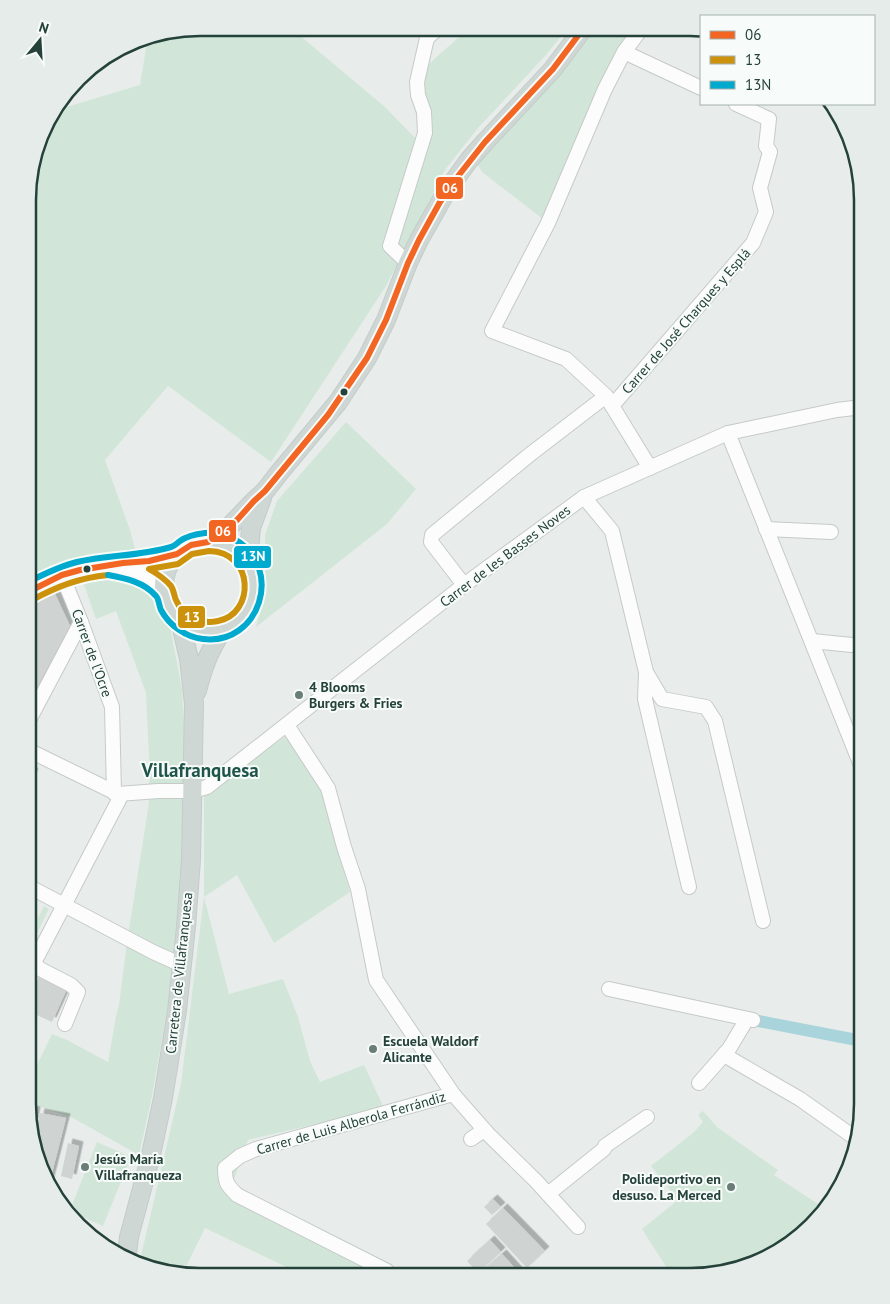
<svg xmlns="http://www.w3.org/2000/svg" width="890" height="1304" font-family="'PT Sans',sans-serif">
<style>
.green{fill:#d1e6d8}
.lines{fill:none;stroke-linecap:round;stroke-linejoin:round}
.canal{stroke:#a9d4db;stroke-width:12}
.building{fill:#cfd4d2;filter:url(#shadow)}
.minor-casing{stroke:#c5cac8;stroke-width:16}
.major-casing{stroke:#c3ccc9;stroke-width:20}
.minor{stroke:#fcfcfc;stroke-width:14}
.major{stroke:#cfd7d5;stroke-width:18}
.bus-1-casing{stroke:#f7fbf9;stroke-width:10}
.bus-2-casing{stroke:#f7fbf9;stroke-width:10}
.bus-3-casing{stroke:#f7fbf9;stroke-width:10}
.bus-1{stroke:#f26522;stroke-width:6}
.bus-2{stroke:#cd920c;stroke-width:6}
.bus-3{stroke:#00a9ce;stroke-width:6}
.bus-dot{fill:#24423a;stroke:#f7fbf9;stroke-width:2}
.poi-dot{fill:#697e78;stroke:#f7fbf9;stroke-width:2}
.labels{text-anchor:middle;stroke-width:4;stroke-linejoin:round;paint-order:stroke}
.street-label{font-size:14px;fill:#24423a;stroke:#f7fbf9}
.poi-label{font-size:14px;font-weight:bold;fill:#24423a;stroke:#f7fbf9;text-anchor:start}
.district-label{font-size:19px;font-weight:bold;fill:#1f5548;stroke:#f7fbf9}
.rim{fill:none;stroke:#24423a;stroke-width:2.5}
.line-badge{stroke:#f7fbf9;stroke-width:2}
.badge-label{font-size:14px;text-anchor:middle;font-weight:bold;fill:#fff}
</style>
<defs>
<filter id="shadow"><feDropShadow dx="4.5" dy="-4.5" stdDeviation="0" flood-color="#0004"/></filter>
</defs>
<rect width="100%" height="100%" fill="#e8edeb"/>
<!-- green -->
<g class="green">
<polygon points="200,28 291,28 385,107 425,148 420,84 421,71 469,28 567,29 546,55 478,128 445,170 386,286 271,462 168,386 105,460 130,530 135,549 33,577 39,586 28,586 29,177 50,114 53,111 140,85 148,36"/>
<polygon points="595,29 634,29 548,223 482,172 478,165 509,125 522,112"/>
<polygon points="346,422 416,489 387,524 256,627 263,599 265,569 265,535 277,501"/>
<polygon points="114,572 140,581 157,599 170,626 182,689 186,760 182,871 171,987 152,1096 139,1155 71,1117 28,1103 28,1089 35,1069 52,1034 67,1040 108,1062 116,1016 119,1005 127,942 149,803 147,792 150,778 146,693 116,611 96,619 81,576"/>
<polygon points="290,733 325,788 335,842 350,892 274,943 237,875 204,897 229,994 283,979 298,1017 310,1061 320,1082 364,1065 384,1108 248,1140 231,1188 394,1276 303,1275 205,1228 182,1275 178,1275 140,1260 181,1084 204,896 204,796"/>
<polygon points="44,906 49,909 29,949 28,938"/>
<polygon points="703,1111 717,1127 778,1170 774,1175 824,1208 766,1259 691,1276 672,1276 642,1229 678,1200 651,1166 693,1133 703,1122 698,1115"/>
<polygon points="97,1142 131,1157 103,1226 71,1212 70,1210"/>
</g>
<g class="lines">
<!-- canal -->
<polyline class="canal" points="753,1020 862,1041"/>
</g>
<!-- building -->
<g class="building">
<polygon points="54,592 70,626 28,704 28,607"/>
<polygon points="28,770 34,773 28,785"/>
<polygon points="39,976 67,989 52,1022 28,1011 28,1002"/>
<polygon points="29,1110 36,1111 34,1123 32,1123"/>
<polygon points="40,1113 66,1118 49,1185 45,1180 35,1136"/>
<polygon points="68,1143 79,1146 72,1179 61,1176"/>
<polygon points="493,1199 501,1207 492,1215 484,1207"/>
<polygon points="503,1208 545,1251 527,1268 486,1224"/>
<polygon points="490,1240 501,1252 478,1273 467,1261"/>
<polygon points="502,1254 522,1276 481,1276 479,1274"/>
</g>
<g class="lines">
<!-- minor casing -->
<g class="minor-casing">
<g id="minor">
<polyline points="641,29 624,52 605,89 548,223 492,331 566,359 606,396 650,468"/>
<polyline points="624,52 701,88"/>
<polyline points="408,263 390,246 425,133 424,112 418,95 417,82 427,38 438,28"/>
<polyline points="612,406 753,243 766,212 760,188 770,152 766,146 769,119 736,104"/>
<polyline points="728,433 862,768"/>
<polyline points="584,497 612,531 646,672 662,699 706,707 715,721 763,921"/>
<polyline points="766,529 831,532"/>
<path d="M116 567C139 572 147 576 165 592"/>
<polyline points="62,575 81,622 112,707 114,793"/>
<polyline points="464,585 431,542 432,535 528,456 606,396"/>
<polyline points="28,592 62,575 80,570 110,566 123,563 149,561 177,554"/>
<polyline points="812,641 862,646"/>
<polyline points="646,673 645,699 689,887"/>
<polyline points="28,722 81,622"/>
<polyline points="287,725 328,788 344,847 358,889 376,980 453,1094 489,1135 536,1181 578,1227"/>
<polyline points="28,750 118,794 158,791 193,791 207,787 464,585 584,497 728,433 837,410 862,407"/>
<polyline points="28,886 153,952 182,965"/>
<polyline points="28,958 40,969 71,985 78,992 65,1024"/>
<polyline points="28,969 32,961 37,957 122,794"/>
<polyline points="609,989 753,1020"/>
<polyline points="725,1053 731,1059 800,1099 855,1138"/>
<polyline points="699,1083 729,1049 747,1019"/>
<polyline points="471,1139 484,1130"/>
<polyline points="548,1194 604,1149 605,1146 647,1117"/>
<path d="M387 1271 237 1195C227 1185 225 1183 225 1168L240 1156 256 1149 453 1094"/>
</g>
</g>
<!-- major casing -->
<g class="major-casing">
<g id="major">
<circle cx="209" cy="586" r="45"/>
<polyline points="208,542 229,527 254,501 265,491 279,473 338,402 367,358 386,320 408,263 419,240 446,192 469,160 485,142 553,69 583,29"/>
<polyline points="248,565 251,528 262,498"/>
<path d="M197 691C203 666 210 649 224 628"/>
<polyline points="127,1254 129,1237 151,1155 163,1098 177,1011 186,927 191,860 194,704 189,659 180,620"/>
</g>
</g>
<!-- minor -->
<use href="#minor" class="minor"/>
<!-- major -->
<use href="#major" class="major"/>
<!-- bus-1 casing -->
<g class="bus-1-casing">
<polyline id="bus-1" points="28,592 62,575 80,570 123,563 149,561 177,554 191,545 208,542 237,520 254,501 265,491 328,415 367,358 386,320 408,263 419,240 440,202 455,180 485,142 553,69 583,29"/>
</g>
<!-- bus-2 casing -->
<g class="bus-2-casing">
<g id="bus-2">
<path d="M209 551C255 552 255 614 218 621 201 625 183 617 176 600 174 596 174 590 171 586 166 580 156 573 149 569L178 564 192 554Z"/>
<path d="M32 600C58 586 79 578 108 575"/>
</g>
</g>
<!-- bus-3 casing -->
<g class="bus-3-casing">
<path id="bus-3" d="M28 582C44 574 60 566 77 562 108 555 140 556 171 547 175 546 177 543 180 541 187 536 197 534 205 533 215 532 226 534 234 539 285 567 260 646 203 639 185 637 169 625 161 610 159 606 159 599 156 596 144 582 125 578 108 575"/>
</g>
<!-- bus-1 -->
<use href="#bus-1" class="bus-1"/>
<!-- bus-2 -->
<use href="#bus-2" class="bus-2"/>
<!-- bus-3 -->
<use href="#bus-3" class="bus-3"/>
</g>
<!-- markers -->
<g class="bus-dot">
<circle cx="344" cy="392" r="4.5"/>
<circle cx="87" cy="569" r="4.5"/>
</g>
<g class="poi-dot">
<circle cx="299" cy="695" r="5"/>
<circle cx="373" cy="1049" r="5"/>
<circle cx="85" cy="1167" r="5"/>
<circle cx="731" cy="1187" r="5"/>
</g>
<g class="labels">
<!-- street labels -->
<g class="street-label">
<text transform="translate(686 321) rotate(-49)" y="5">Carrer de José Charques y Esplá</text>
<text transform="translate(505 556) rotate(-37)" y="5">Carrer de les Basses Noves</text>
<text transform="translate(92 653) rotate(70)" y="5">Carrer de l'Ocre</text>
<text transform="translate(179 973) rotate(-84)" y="5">Carretera de Villafranquesa</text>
<text transform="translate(351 1123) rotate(-16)" y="5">Carrer de Luis Alberola Ferrándiz</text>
</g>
<!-- poi labels -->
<g class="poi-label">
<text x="309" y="692">4 Blooms<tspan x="309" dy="16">Burgers &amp; Fries</tspan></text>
<text x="383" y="1046">Escuela Waldorf<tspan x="383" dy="16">Alicante</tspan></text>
<text x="95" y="1164">Jesús María<tspan x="95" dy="16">Villafranqueza</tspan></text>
<text x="721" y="1184" text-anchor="end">Polideportivo en<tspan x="721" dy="16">desuso. La Merced</tspan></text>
</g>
<!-- district labels -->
<g class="district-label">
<text x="200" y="777">Villafranquesa</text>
</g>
</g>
<!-- crop -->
<path d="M0 0H890V1304H0ZM200 36H690A164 164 0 0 1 854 200V1104A164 164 0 0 1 690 1268H200A164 164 0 0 1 36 1104V200A164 164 0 0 1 200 36Z" fill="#e6ecea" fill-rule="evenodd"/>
<path class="rim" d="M200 36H690A164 164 0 0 1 854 200V1104A164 164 0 0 1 690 1268H200A164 164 0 0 1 36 1104V200A164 164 0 0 1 200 36Z"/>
<g class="line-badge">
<rect x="435" y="176" width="29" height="24" rx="5" fill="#f26522"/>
<rect x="208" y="519" width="29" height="24" rx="5" fill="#f26522"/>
<rect x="233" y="545" width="39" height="24" rx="5" fill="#00a9ce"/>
<rect x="177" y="605" width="29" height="24" rx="5" fill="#cd920c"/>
</g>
<g class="badge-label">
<text x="450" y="193">06</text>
<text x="223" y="536">06</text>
<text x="253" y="561">13N</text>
<text x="192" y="622">13</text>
</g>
<!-- legend -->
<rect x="700" y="15" width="175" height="90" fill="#f7fbf9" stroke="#a3b1ad"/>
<rect x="710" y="31" width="25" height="8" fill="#f26522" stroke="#a3b1ad"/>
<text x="745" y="40" font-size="15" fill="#24423a">06</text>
<rect x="710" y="56" width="25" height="8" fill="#cd920c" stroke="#a3b1ad"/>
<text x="745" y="65" font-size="15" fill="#24423a">13</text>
<rect x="710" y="81" width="25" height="8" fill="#00a9ce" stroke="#a3b1ad"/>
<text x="745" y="90" font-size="15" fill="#24423a">13N</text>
<!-- north arrow -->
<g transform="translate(40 40) rotate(18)" stroke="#f7fbf9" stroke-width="4" paint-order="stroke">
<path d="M0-4L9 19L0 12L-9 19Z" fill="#24423a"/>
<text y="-8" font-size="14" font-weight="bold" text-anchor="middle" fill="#24423a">N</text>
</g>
</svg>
